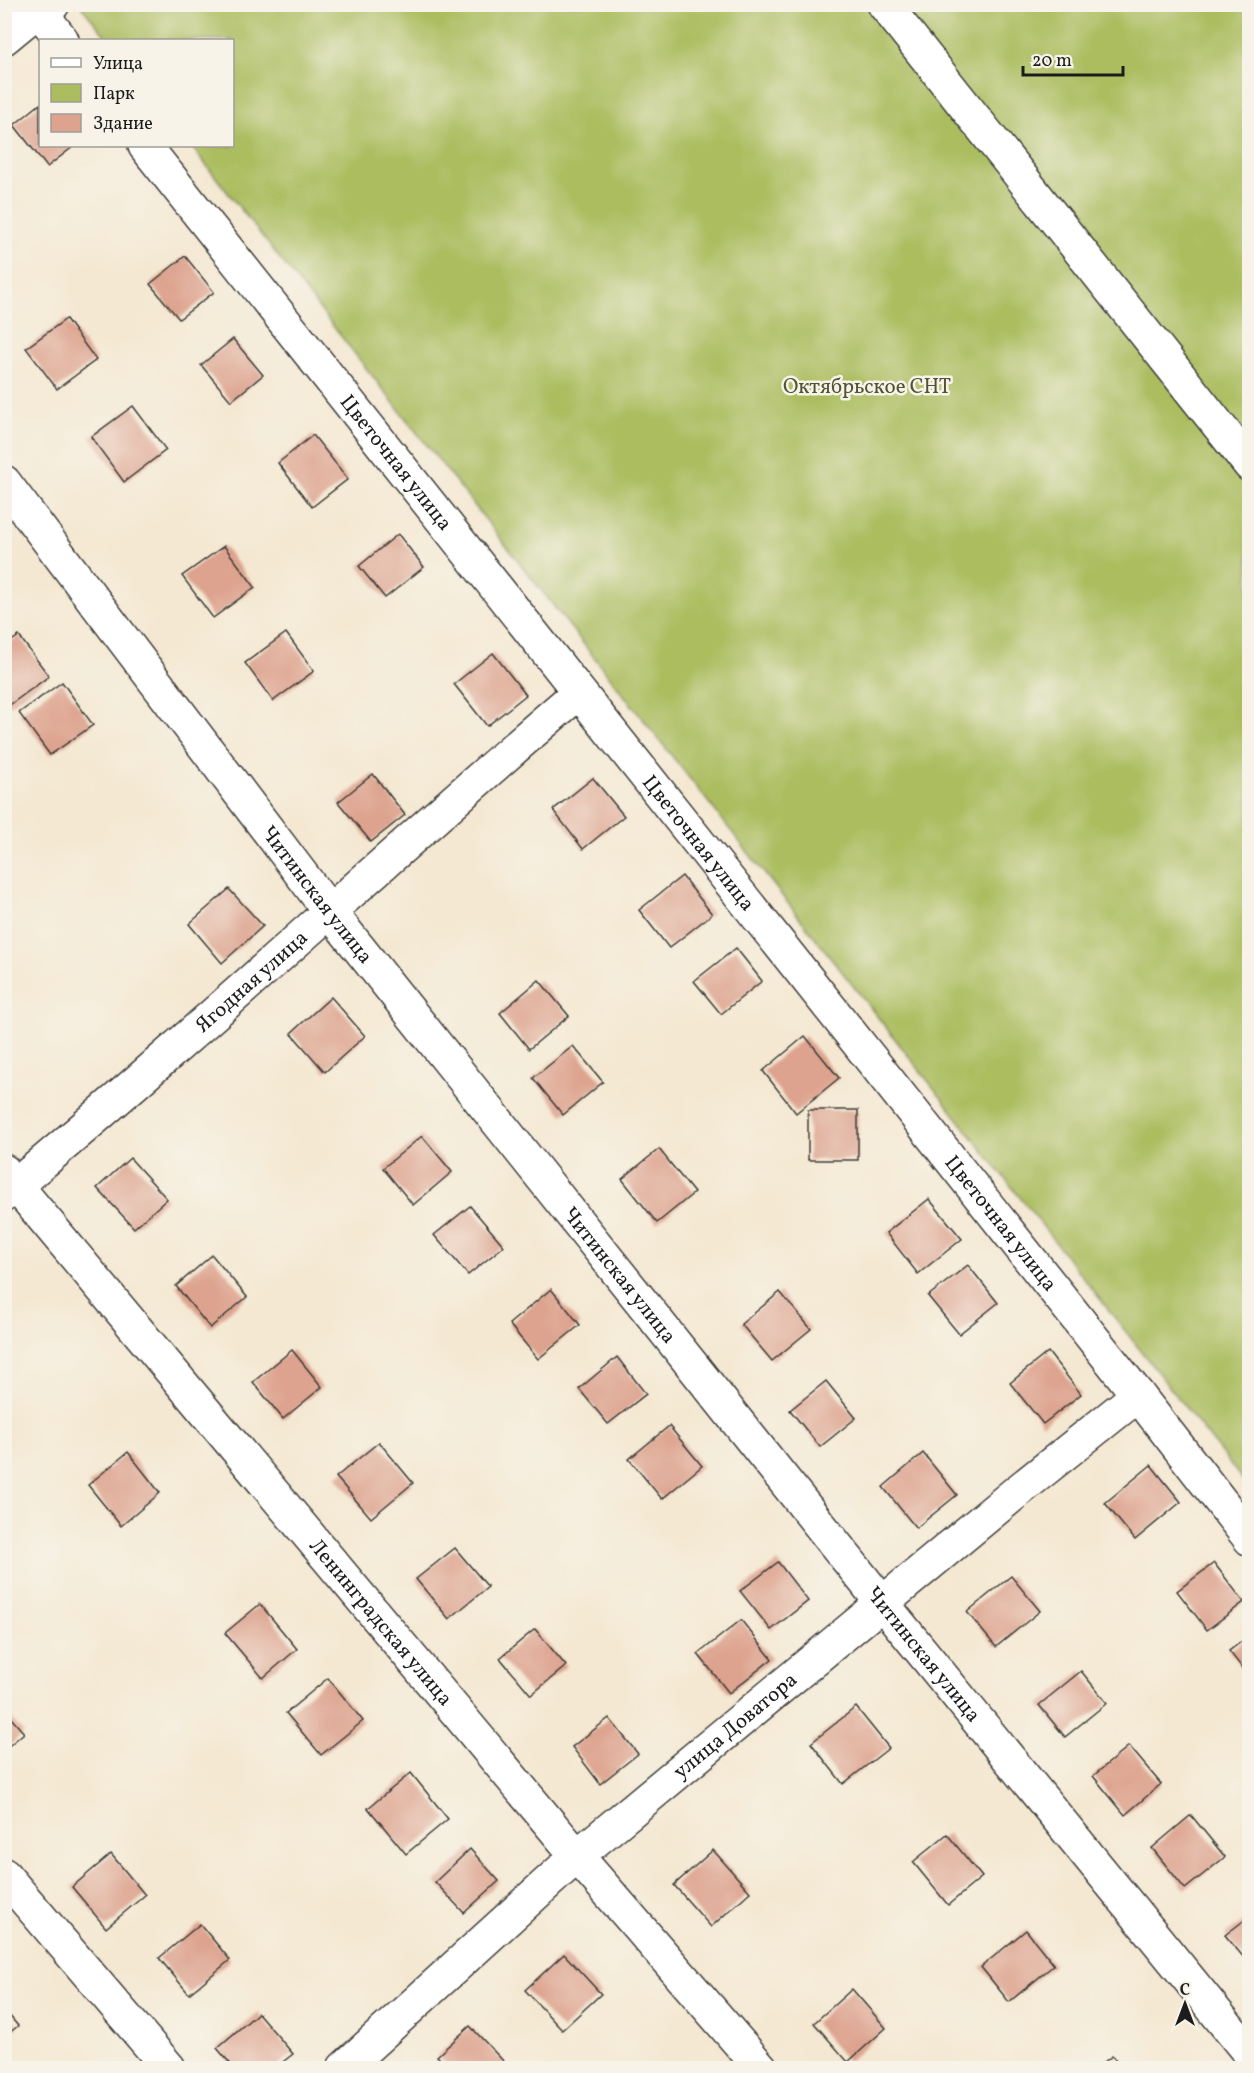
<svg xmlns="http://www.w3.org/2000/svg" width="1254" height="2073" font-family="Vollkorn,serif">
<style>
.green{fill:#acbd60;stroke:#646c3e;stroke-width:1.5}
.building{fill:#dda38e}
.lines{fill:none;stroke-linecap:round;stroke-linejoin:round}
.minor-casing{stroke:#3c3b37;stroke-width:36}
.minor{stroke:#fff;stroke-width:33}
.labels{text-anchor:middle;stroke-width:5;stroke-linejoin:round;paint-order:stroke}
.park-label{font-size:21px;fill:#4e5434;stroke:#f7f3e8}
.street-label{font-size:21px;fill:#1c1c1c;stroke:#f7f3e8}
</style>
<rect width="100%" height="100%" fill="#f7f3e8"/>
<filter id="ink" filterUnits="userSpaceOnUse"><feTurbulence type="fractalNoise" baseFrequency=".0167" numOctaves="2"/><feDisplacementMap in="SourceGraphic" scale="12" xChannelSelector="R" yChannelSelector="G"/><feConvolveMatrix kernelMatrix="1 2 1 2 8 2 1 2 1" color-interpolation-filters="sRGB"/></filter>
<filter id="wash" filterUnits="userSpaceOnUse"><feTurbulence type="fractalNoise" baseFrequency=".008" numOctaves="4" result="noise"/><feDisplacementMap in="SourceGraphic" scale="24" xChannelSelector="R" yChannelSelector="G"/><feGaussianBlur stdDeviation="1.35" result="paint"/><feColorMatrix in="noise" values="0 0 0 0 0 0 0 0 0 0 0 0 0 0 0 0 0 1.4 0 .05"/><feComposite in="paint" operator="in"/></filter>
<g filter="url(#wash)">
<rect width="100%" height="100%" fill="#f4e8d2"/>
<!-- green -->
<polygon class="green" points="80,5 1249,5 1249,1488 191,146 232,146 232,40 109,40"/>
<g id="blocks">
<!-- building -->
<g class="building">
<polygon points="40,104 40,146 74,146 47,167 14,125"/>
<polygon points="185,256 214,292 179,319 150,284"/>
<polygon points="66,319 96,360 57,389 26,348"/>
<polygon points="233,339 263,375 231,401 201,365"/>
<polygon points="133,406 166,450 124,482 91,437"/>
<polygon points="313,435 348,479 312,507 278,463"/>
<polygon points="398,534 424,567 385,598 359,566"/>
<polygon points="224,546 255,587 213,618 182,576"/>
<polygon points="286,633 314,671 273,701 245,663"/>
<polygon points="19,636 49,676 7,707 4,703 4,646"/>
<polygon points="493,653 526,695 487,726 454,684"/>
<polygon points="62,682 93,725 50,755 19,713"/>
<polygon points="373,774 405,815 371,842 338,802"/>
<polygon points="593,778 624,816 583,849 553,810"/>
<polygon points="682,876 712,914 669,948 639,910"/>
<polygon points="229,889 263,926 222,963 189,924"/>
<polygon points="736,948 762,981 721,1014 694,981"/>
<polygon points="539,980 569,1016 529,1049 500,1013"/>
<polygon points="331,997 365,1036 325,1072 291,1033"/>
<polygon points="805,1036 839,1078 796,1113 763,1071"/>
<polygon points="573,1046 603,1082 563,1115 533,1078"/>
<rect x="808" y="1110" width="50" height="50"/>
<polygon points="422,1136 452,1172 413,1205 383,1168"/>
<polygon points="659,1149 694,1193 657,1223 622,1179"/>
<polygon points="130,1158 167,1199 134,1228 97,1188"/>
<polygon points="929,1199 962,1239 918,1274 886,1233"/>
<polygon points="470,1206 504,1246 468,1275 434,1235"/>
<polygon points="212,1255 247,1297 210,1328 176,1286"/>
<polygon points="968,1265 998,1303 959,1334 928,1296"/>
<polygon points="551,1289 580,1325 538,1359 509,1324"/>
<polygon points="780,1292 811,1329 772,1361 741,1324"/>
<polygon points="292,1350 322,1387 283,1419 253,1382"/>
<polygon points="1048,1352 1081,1394 1043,1424 1010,1383"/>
<polygon points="617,1357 646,1394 608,1424 579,1389"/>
<polygon points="826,1381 856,1418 820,1447 790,1410"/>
<polygon points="669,1426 702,1466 662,1499 629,1459"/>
<polygon points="379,1442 413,1483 371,1518 336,1477"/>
<polygon points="128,1452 160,1493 121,1526 88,1485"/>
<polygon points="923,1453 957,1495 916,1528 883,1487"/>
<polygon points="1151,1465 1181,1502 1135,1540 1105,1503"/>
<polygon points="455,1548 488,1587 449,1619 416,1579"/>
<polygon points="778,1562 808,1601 771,1630 740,1591"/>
<polygon points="1214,1563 1244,1602 1207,1630 1177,1591"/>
<polygon points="1011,1576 1040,1611 996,1647 967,1612"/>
<polygon points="260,1604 297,1649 263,1678 225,1633"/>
<polygon points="741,1620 772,1659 729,1693 698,1654"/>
<polygon points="535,1629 566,1666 531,1695 500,1658"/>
<polygon points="1250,1635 1250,1678 1229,1651"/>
<polygon points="1081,1671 1107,1703 1065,1737 1039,1705"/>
<polygon points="328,1678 363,1721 321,1755 286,1713"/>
<polygon points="856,1707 889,1748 843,1784 811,1743"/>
<polygon points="4,1710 24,1733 4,1750"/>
<polygon points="609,1718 638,1754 600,1784 572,1747"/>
<polygon points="1129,1746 1161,1784 1125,1815 1093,1776"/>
<polygon points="411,1773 448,1819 406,1854 368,1808"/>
<polygon points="1191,1815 1225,1857 1185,1889 1152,1848"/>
<polygon points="947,1834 982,1877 948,1905 913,1862"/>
<polygon points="470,1849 499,1881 464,1913 435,1882"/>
<polygon points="713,1850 750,1892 711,1927 674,1885"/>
<polygon points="111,1854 145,1895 106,1928 72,1887"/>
<polygon points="1250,1916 1250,1965 1225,1935"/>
<polygon points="200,1924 230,1960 189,1994 159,1958"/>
<polygon points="1026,1930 1054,1965 1009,2002 981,1967"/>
<polygon points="564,1954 601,1994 562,2030 525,1990"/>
<polygon points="852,1989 886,2028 848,2062 814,2023"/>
<polygon points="4,2009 18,2026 4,2037"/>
<polygon points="258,2013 293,2054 275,2068 234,2068 217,2048"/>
<polygon points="470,2026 507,2065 504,2068 449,2068 437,2056"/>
<polygon points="1112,2056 1122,2068 1096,2068"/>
</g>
</g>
</g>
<g filter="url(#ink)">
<use href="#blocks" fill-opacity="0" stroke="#3c3b37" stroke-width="1.5"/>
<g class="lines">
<!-- minor casing -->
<g class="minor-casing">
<g id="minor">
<polyline points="34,4 62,40"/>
<polyline points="884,4 1250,465"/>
<polyline points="4,38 38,10 53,4"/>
<path id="s1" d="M145 146 1138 1395 1250 1539"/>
<path id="s2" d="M4 482 330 912 883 1604 1250 2054"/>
<path id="s3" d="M4 1171 577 1856 761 2068"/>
<path id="s4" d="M4 1195C200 1032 385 858 578 693"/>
<polyline points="4,1875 169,2068"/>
<path id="s5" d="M344 2068 577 1856 1014 1494 1138 1395"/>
</g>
</g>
<!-- minor -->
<use href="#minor" class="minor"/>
</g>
</g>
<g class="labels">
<!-- park labels -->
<g class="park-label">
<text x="867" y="393">Октябрьское СНТ</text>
</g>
<!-- street labels -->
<g class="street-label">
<text dy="7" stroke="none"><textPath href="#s1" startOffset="404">Цветочная улица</textPath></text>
<text dy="7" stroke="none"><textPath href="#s1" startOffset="890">Цветочная улица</textPath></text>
<text dy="7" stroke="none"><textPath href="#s2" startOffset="518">Читинская улица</textPath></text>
<text dy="7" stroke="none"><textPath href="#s4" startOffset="327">Ягодная улица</textPath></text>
<text dy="7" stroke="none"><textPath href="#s1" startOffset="1376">Цветочная улица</textPath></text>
<text dy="7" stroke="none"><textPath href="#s2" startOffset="1004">Читинская улица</textPath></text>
<text dy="7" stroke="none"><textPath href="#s3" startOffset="588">Ленинградская улица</textPath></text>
<text dy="7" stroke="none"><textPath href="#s2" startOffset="1490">Читинская улица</textPath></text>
<text dy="7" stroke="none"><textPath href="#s5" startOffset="520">улица Доватора</textPath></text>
</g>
</g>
<!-- margin -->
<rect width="1254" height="2073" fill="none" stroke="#f7f3e8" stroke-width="24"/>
<!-- legend -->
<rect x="39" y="39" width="195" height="108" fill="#f7f3e8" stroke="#9f9d96" stroke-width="1.5"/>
<rect x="51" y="58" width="30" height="9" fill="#ffffff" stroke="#9f9d96" stroke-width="1.5"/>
<text x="93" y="69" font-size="18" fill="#1c1c1c">Улица</text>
<rect x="51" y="84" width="30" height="18" fill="#acbd60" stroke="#9f9d96" stroke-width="1.5"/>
<text x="93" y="99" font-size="18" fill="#1c1c1c">Парк</text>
<rect x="51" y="114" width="30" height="18" fill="#dda38e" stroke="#9f9d96" stroke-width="1.5"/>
<text x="93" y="129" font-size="18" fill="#1c1c1c">Здание</text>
<!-- north arrow -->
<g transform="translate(1185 2004)" stroke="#f7f3e8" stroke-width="4.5" paint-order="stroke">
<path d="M0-4.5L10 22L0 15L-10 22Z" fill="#1c1c1c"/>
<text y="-9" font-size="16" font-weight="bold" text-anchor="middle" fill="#1c1c1c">С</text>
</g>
<!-- scale -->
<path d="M1023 66v9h100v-9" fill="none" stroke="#1c1c1c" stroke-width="3"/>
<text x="1032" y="66" font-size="18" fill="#1c1c1c" stroke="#f7f3e8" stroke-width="4.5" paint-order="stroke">20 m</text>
</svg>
